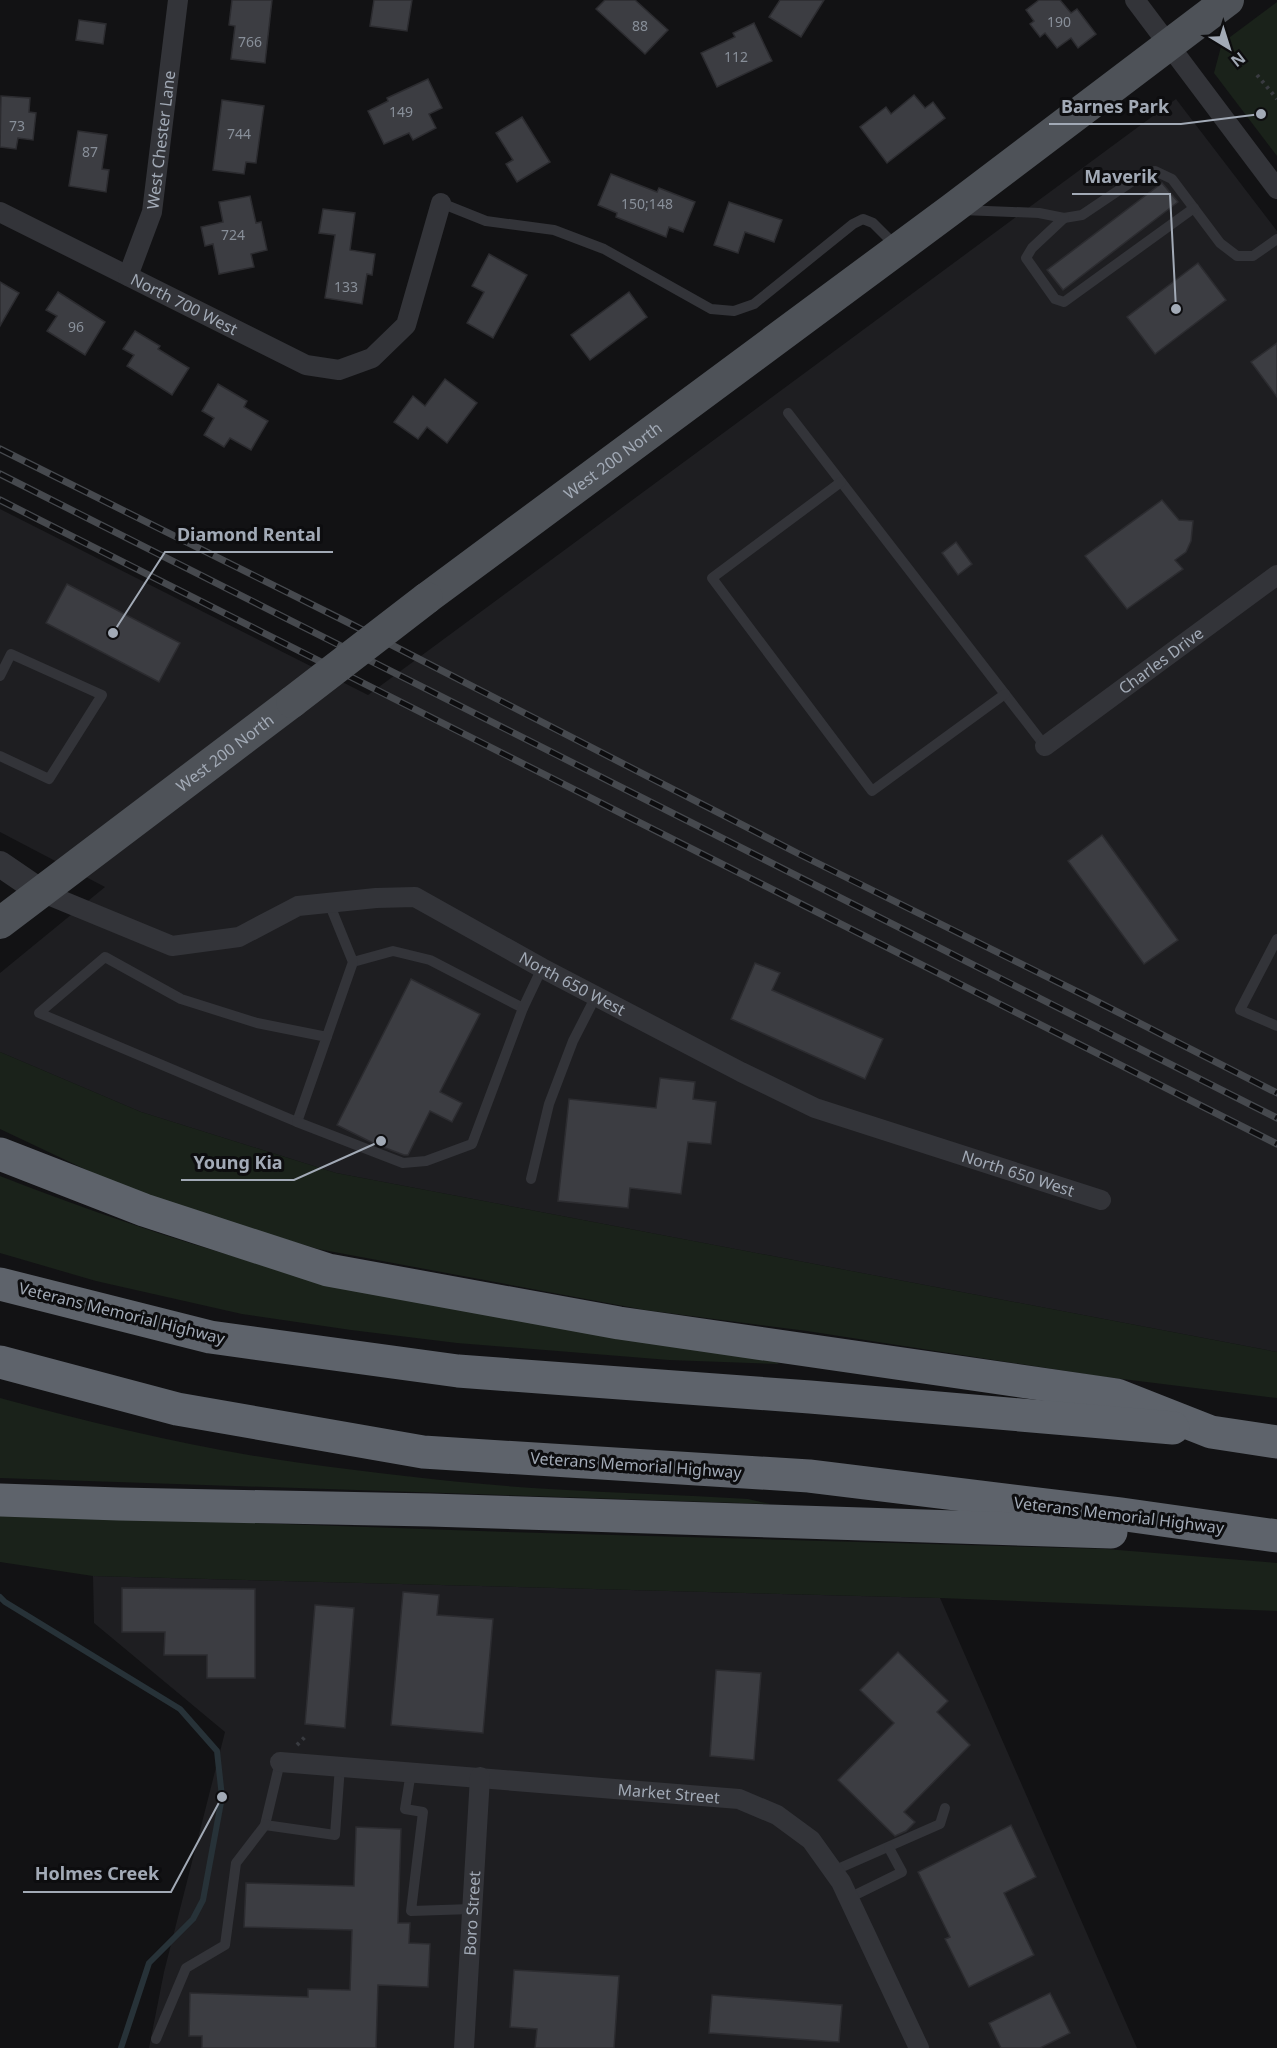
<svg xmlns="http://www.w3.org/2000/svg" width="1277" height="2048" font-family="'Noto Sans',sans-serif">
<style>
.built{fill:#1e1e21}
.green{fill:#1a221a}
.lines{fill:none;stroke-linecap:round;stroke-linejoin:round}
.stream{stroke:#273238;stroke-width:6}
.building{fill:#3c3d42;stroke:#2c2c30;stroke-width:1.5}
.path{stroke:#393b40;stroke-width:4;stroke-dasharray:3 4.5;stroke-linecap:butt}
.service{stroke:#333439;stroke-width:10}
.minor{stroke:#333439;stroke-width:20}
.tertiary{stroke:#333439;stroke-width:26}
.primary{stroke:#4e5258;stroke-width:32}
.motorway{stroke:#5e636b;stroke-width:33}
.rail-casing{stroke:#46494e;stroke-width:7}
.rail{stroke:#0d0d0f;stroke-width:4.5;stroke-dasharray:14;stroke-linecap:butt}
.primary-bridge{stroke:#4e5258;stroke-width:32}
.labels{text-anchor:middle;stroke-width:6;stroke-linejoin:round;paint-order:stroke}
.number-label{font-size:14px;fill:#888f99}
.street-label{font-size:16px;fill:#a2aab6;stroke:#0d0d0f}
.leader{fill:none;stroke:#a2aab6;stroke-width:2}
.callout-dot{fill:#a2aab6;stroke:#0d0d0f;stroke-width:2}
.callout-label{font-size:18px;text-anchor:middle;font-weight:bold;fill:#a2aab6;stroke:#0d0d0f;stroke-width:6;stroke-linejoin:round;paint-order:stroke}
</style>
<rect width="100%" height="100%" fill="#121214"/>
<!-- built -->
<g class="built">
<polygon points="1176,99 1277,231 1277,1352 336,1173 141,1112 0,1052 0,973 105,887 0,832 0,509 368,695"/>
<polygon points="93,1576 940,1598 1137,2048 149,2048 164,1972 225,1732 94,1623"/>
</g>
<!-- green -->
<g class="green">
<polygon points="1277,2 1277,156 1214,73 1222,43"/>
<polygon points="0,1052 141,1112 336,1173 1277,1352 1277,1398 1098,1376 807,1331 645,1310 318,1249 210,1217 131,1191 0,1129"/>
<path d="M0 1176C97 1214 194 1247 295 1273L769 1358 779 1364 669 1360 457 1343 351 1330 242 1314 96 1281 0 1253Z"/>
<path d="M0 1398C99 1425 199 1449 301 1463 383 1474 466 1484 549 1489 616 1493 682 1495 748 1499L770 1504 0 1478Z"/>
<polygon points="0,1514 508,1532 1106,1549 1277,1563 1277,1611 940,1598 93,1576 0,1562"/>
</g>
<g class="lines">
<!-- stream -->
<polyline class="stream" points="0,1597 5,1602 180,1709 217,1751 222,1797 203,1900 193,1919 149,1963 121,2048"/>
</g>
<!-- building -->
<g class="building">
<polygon points="232,0 272,0 265,63 231,59 235,26 229,25"/>
<polygon points="374,0 412,0 407,31 370,26"/>
<polygon points="605,0 635,0 668,30 645,54 596,9"/>
<polygon points="780,0 824,0 801,37 769,17"/>
<polygon points="1039,0 1060,0 1071,13 1077,9 1096,34 1078,48 1071,38 1057,48 1045,33 1040,37 1030,24 1034,21 1026,10"/>
<polygon points="79,20 106,24 103,44 76,40"/>
<polygon points="754,23 772,61 717,87 701,53 735,37 733,33"/>
<polygon points="428,79 442,108 429,114 436,128 413,140 409,133 384,144 368,111 388,101 387,98"/>
<polygon points="914,95 925,108 933,102 945,118 887,163 860,127 886,107 891,114"/>
<polygon points="1,96 30,98 29,112 36,113 33,140 18,138 16,149 0,147"/>
<polygon points="222,100 264,106 256,163 246,162 244,174 213,170"/>
<polygon points="522,117 550,162 517,182 506,164 513,160 496,133"/>
<polygon points="78,131 107,135 102,169 109,170 106,192 69,186"/>
<polygon points="611,174 657,192 659,188 695,202 683,232 669,227 666,237 616,217 617,213 598,205"/>
<polygon points="1162,183 1178,202 1063,290 1047,270"/>
<polygon points="250,196 256,223 261,222 267,250 251,254 254,267 219,274 213,244 205,246 201,227 223,222 219,202"/>
<polygon points="729,202 782,220 774,242 745,232 738,253 714,245"/>
<polygon points="323,209 355,213 350,250 375,254 372,275 367,274 362,304 325,298 335,235 319,233"/>
<polygon points="489,254 527,275 493,338 467,323 484,292 472,286"/>
<polygon points="1198,263 1226,300 1155,354 1127,317"/>
<polygon points="0,282 19,293 0,326"/>
<polygon points="58,292 105,322 85,355 47,331 57,316 46,310"/>
<polygon points="629,292 647,317 590,360 571,335"/>
<polygon points="135,331 160,346 158,349 189,368 172,395 127,366 134,355 123,349"/>
<polygon points="1277,343 1277,397 1251,362"/>
<polygon points="445,379 477,403 447,443 427,427 418,439 394,422 413,396 425,406"/>
<polygon points="218,384 247,401 244,407 268,421 251,450 230,438 224,447 204,435 214,418 202,411"/>
<polygon points="1162,500 1179,520 1193,521 1191,541 1186,552 1175,560 1183,569 1127,609 1085,556"/>
<polygon points="956,542 972,564 958,575 942,553"/>
<polygon points="67,584 180,643 159,682 46,623"/>
<polygon points="1102,835 1178,940 1144,964 1068,861"/>
<polygon points="755,963 780,973 772,990 883,1039 865,1079 731,1019"/>
<polygon points="411,979 480,1014 440,1092 462,1103 452,1122 430,1111 408,1155 404,1155 375,1144 337,1125"/>
<polygon points="660,1078 695,1082 693,1099 716,1102 711,1144 688,1142 681,1194 630,1188 628,1208 558,1201 569,1099 656,1108"/>
<polygon points="122,1588 255,1589 255,1678 207,1678 207,1655 164,1655 165,1632 122,1632"/>
<polygon points="403,1592 439,1595 437,1615 493,1619 483,1733 391,1725"/>
<polygon points="315,1605 354,1608 345,1728 305,1724"/>
<polygon points="898,1652 948,1701 937,1712 970,1745 904,1812 915,1822 906,1831 895,1836 838,1780 894,1723 860,1690"/>
<polygon points="716,1670 761,1673 754,1760 710,1756"/>
<polygon points="1011,1825 1036,1877 1004,1893 1034,1955 969,1987 945,1939 950,1937 918,1872"/>
<polygon points="356,1827 401,1829 398,1923 410,1923 409,1943 430,1944 428,1987 378,1985 376,2048 202,2048 202,2036 189,2036 190,1993 308,1997 308,1989 350,1990 352,1930 244,1927 246,1883 354,1886"/>
<polygon points="514,1970 619,1976 614,2048 535,2048 537,2029 510,2027"/>
<polygon points="1050,1993 1070,2033 1040,2048 1001,2048 989,2023"/>
<polygon points="712,1995 842,2005 839,2042 709,2033"/>
</g>
<g class="lines">
<!-- path -->
<g class="path">
<polyline points="1257,75 1277,99"/>
<polyline points="297,1745 305,1737"/>
</g>
<!-- service -->
<g class="service">
<polyline points="441,203 486,221 554,230 604,249 711,309 734,311 754,304 853,224 863,219 873,223 896,246"/>
<polyline points="962,210 1039,213 1064,218 1082,215 1137,178 1155,171 1172,179 1220,243 1237,256 1253,256 1277,239"/>
<polyline points="1064,218 1032,248 1026,258 1055,299 1064,302 1194,208"/>
<polyline points="788,413 1045,746"/>
<polyline points="841,482 712,578 872,791 1005,694"/>
<polyline points="0,676 11,654 102,695 49,779 0,756"/>
<polyline points="1277,939 1240,1010 1277,1026"/>
<polyline points="353,962 393,951 430,960 523,1008"/>
<polyline points="327,1037 257,1023 181,999 105,957 39,1013 297,1122 353,962 329,903"/>
<polyline points="297,1122 403,1163 426,1161 472,1144 523,1008 542,968"/>
<polyline points="531,1179 549,1104 573,1041 596,996"/>
<polyline points="280,1762 265,1825 335,1835 340,1766"/>
<polyline points="411,1772 405,1809 423,1812 411,1911 472,1909"/>
<polyline points="833,1871 940,1824 945,1808"/>
<polyline points="849,1898 902,1872 889,1848"/>
<polyline points="156,2039 186,1968 225,1945 236,1863 266,1824"/>
</g>
<!-- minor -->
<g class="minor">
<polyline points="1135,0 1277,189"/>
<path id="s1" d="M0 212 306 365 339 370 372 358 406 325 441 203"/>
<path id="s2" d="M128 276 152 212 178 0"/>
<path id="s3" d="M1045 746 1277 575"/>
<path id="s4" d="M41 892 172 946 239 937 298 906 376 898 415 897 542 968 741 1072 815 1108 1101 1200"/>
<path id="s5" d="M280 1762 739 1799 777 1815 811 1840 841 1882 919 2048"/>
<path id="s6" d="M464 2048 480 1777"/>
</g>
<!-- tertiary -->
<polyline class="tertiary" points="0,864 41,892"/>
<!-- primary -->
<g class="primary">
<path id="s7" d="M427 598 952 209 1228 0"/>
<path id="s8" d="M0 923 292 702"/>
</g>
<!-- motorway -->
<g class="motorway">
<polyline points="0,1154 144,1210 328,1270 619,1323 1117,1395 1211,1432 1277,1442"/>
<polyline points="0,1284 210,1337 458,1371 810,1397 1173,1428"/>
<polyline points="0,1362 177,1409 423,1452 809,1476 1120,1514 1277,1536"/>
<polyline points="0,1500 119,1504 430,1510 1111,1532"/>
</g>
<!-- rail casing -->
<g class="rail-casing">
<g id="rail">
<polyline points="0,449 345,621 799,854 1092,999 1277,1093"/>
<polyline points="0,474 1277,1118"/>
<polyline points="0,500 1277,1144"/>
</g>
</g>
<!-- rail -->
<use href="#rail" class="rail"/>
<!-- primary-bridge -->
<polyline class="primary-bridge" points="292,702 427,598"/>
</g>
<g class="labels">
<!-- number labels -->
<g class="number-label">
<text x="1059" y="27">190</text>
<text x="640" y="31">88</text>
<text x="250" y="47">766</text>
<text x="736" y="62">112</text>
<text x="401" y="117">149</text>
<text x="17" y="131">73</text>
<text x="239" y="139">744</text>
<text x="90" y="157">87</text>
<text x="647" y="209">150;148</text>
<text x="233" y="240">724</text>
<text x="346" y="292">133</text>
<text x="76" y="332">96</text>
</g>
<!-- street labels -->
<g class="street-label">
<text dy="6" stroke="none"><textPath href="#s2" startOffset="141">West Chester Lane</textPath></text>
<text dy="6" stroke="none"><textPath href="#s1" startOffset="206">North 700 West</textPath></text>
<text dy="6" stroke="none"><textPath href="#s7" startOffset="231">West 200 North</textPath></text>
<text dy="6" stroke="none"><textPath href="#s3" startOffset="144">Charles Drive</textPath></text>
<text dy="6" stroke="none"><textPath href="#s8" startOffset="282">West 200 North</textPath></text>
<text dy="6" stroke="none"><textPath href="#s4" startOffset="573">North 650 West</textPath></text>
<text dy="6" stroke="none"><textPath href="#s4" startOffset="1059">North 650 West</textPath></text>
<text transform="translate(122 1313) rotate(14)" y="6">Veterans Memorial Highway</text>
<text transform="translate(636 1465) rotate(4)" y="6">Veterans Memorial Highway</text>
<text transform="translate(1119 1515) rotate(7)" y="6">Veterans Memorial Highway</text>
<text dy="6" stroke="none"><textPath href="#s5" startOffset="390">Market Street</textPath></text>
<text dy="6" stroke="none"><textPath href="#s6" startOffset="135">Boro Street</textPath></text>
</g>
</g>
<!-- callouts -->
<path class="leader" d="M1261 114L1181 124H1049M1176 309L1170 194H1072M113 633L165 552H333M381 1141L294 1180H181M222 1797L171 1892H23"/>
<g class="callout-dot">
<circle cx="1261" cy="114" r="6"/>
<circle cx="1176" cy="309" r="6"/>
<circle cx="113" cy="633" r="6"/>
<circle cx="381" cy="1141" r="6"/>
<circle cx="222" cy="1797" r="6"/>
</g>
<g class="callout-label">
<text x="1115" y="113">Barnes Park</text>
<text x="1121" y="183">Maverik</text>
<text x="249" y="541">Diamond Rental</text>
<text x="238" y="1169">Young Kia</text>
<text x="97" y="1880">Holmes Creek</text>
</g>
<!-- north arrow -->
<g transform="translate(1229 48) rotate(142)" stroke="#0d0d0f" stroke-width="4.5" paint-order="stroke">
<path d="M0-4.5L10 22L0 15L-10 22Z" fill="#a2aab6"/>
<text y="-9" font-size="16" font-weight="bold" text-anchor="middle" fill="#a2aab6">N</text>
</g>
</svg>
